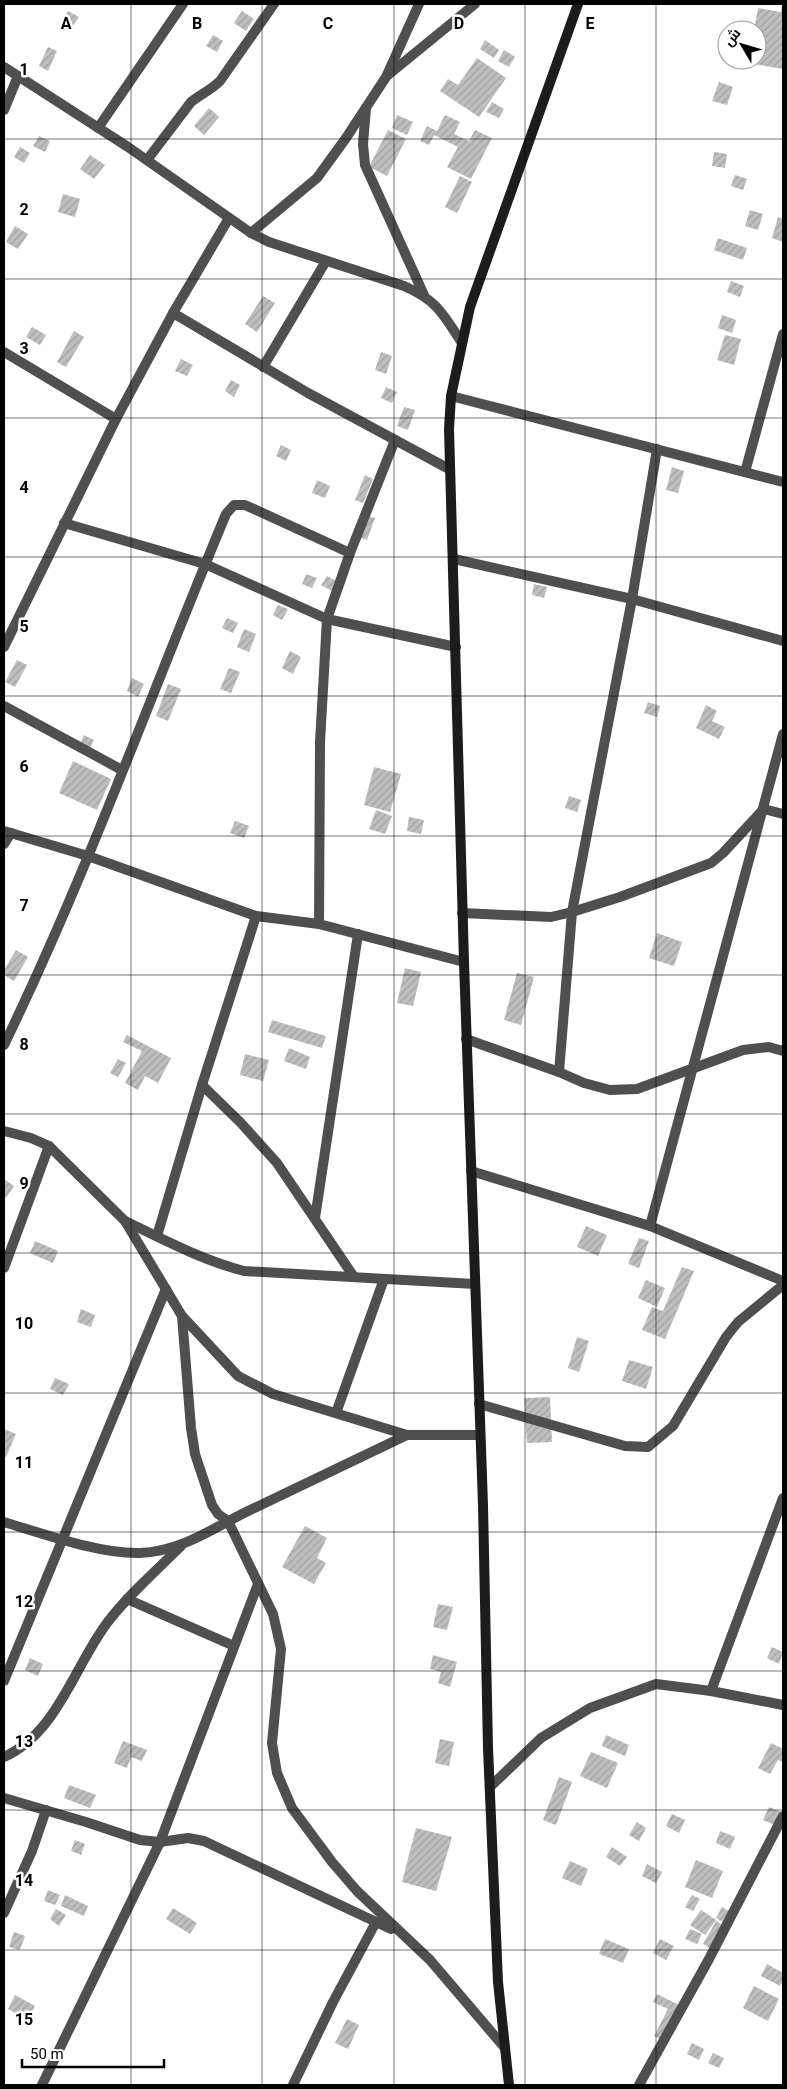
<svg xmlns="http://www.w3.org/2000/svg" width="787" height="2089" font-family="Roboto,Cairo,sans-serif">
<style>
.building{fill:url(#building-hatch)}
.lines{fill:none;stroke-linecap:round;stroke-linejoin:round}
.street{stroke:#4f4f4f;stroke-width:10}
.secondary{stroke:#1c1c1c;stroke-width:10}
.grid{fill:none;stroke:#000;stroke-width:1;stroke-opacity:0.55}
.grid-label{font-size:16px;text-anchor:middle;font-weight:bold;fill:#000;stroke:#fff;stroke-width:5;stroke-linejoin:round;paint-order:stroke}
</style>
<defs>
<pattern id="building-hatch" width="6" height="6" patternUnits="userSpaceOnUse" patternTransform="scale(1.25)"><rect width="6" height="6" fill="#bfbfbf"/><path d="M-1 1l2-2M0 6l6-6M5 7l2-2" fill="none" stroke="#a2a2a2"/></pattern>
</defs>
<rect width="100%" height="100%" fill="#fff"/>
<!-- building -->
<g class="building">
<polygon points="782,4 783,69 754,64 755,60 757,60 757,30 754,30 758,8 781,12"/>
<polygon points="68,11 79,17 72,27 62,21"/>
<polygon points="242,11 254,19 246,31 234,23"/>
<polygon points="213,35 223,41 217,52 206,46"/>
<polygon points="485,40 499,50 494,58 480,49"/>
<polygon points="48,47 57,51 48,71 39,66"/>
<polygon points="504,50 515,57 509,67 498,61"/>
<polygon points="477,58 506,78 479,117 440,91 448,79 458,85"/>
<polygon points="719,82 733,87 727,105 712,101"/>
<polygon points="492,102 504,109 499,118 486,112"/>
<polygon points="209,108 219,117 204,135 194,126"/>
<polygon points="397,115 413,122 407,135 392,128"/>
<polygon points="445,115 460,122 454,134 469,141 475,130 492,138 471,179 447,167 458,147 434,135 429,145 420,141 427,126 437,131"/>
<polygon points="388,130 406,139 387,176 369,167"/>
<polygon points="39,136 50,141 45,152 33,146"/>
<polygon points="20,147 30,153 24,163 14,157"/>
<polygon points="714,152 727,154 725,168 712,166"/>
<polygon points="90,155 105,165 94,179 80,169"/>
<polygon points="735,175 747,179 743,190 731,186"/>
<polygon points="460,176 472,182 457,213 445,207"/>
<polygon points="63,194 80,199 75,217 58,212"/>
<polygon points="750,210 763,214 758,230 745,226"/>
<polygon points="778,217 783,219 783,242 772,238"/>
<polygon points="15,226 28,234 18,249 6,242"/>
<polygon points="718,238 747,248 743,260 714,250"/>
<polygon points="731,281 744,286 740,297 727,292"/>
<polygon points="263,296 275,303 257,332 245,324"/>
<polygon points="722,315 736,320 732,333 718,328"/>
<polygon points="32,327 46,335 40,345 26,337"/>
<polygon points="74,331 84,337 66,367 57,362"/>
<polygon points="725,335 741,339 734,365 717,360"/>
<polygon points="381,352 392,356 386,374 375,370"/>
<polygon points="181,359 193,365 187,376 175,371"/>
<polygon points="231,380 240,385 234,397 225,391"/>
<polygon points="386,387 397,392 392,403 381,398"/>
<polygon points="404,407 415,410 408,430 397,426"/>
<polygon points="281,445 291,450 286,461 276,456"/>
<polygon points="672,467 684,471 678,493 666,490"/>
<polygon points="365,475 373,479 363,503 355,500"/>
<polygon points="317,480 330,486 325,498 312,493"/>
<polygon points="362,514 375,518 367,540 354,535"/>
<polygon points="306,574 317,578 312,588 302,584"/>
<polygon points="327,576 338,582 332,591 321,585"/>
<polygon points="534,584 547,587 544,598 532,595"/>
<polygon points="278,605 288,609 282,620 273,615"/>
<polygon points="227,618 238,623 233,633 222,628"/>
<polygon points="244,629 256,634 249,652 237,647"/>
<polygon points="290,651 301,657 293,674 282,668"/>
<polygon points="17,660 27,665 15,687 5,682"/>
<polygon points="229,668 240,672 231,693 220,689"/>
<polygon points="132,678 144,684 138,697 127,691"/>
<polygon points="168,684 181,689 168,721 156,716"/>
<polygon points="648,702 660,706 657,717 644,713"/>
<polygon points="706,705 717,711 712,721 725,727 719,739 696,728"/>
<polygon points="84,735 94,740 89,751 79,747"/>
<polygon points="73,761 111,779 97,810 59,793"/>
<polygon points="374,767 401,774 390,812 364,805"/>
<polygon points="569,796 581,800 577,812 565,808"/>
<polygon points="376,810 392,816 385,834 369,829"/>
<polygon points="409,817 424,820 421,834 407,831"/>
<polygon points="235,821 249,826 244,838 230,833"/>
<polygon points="657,933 682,942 674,966 649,958"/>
<polygon points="16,950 28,957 14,981 4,975 4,970"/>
<polygon points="405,968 421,972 413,1006 397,1003"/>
<polygon points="517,973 534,977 521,1025 504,1020"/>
<polygon points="272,1020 326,1036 322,1048 268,1032"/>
<polygon points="127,1035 171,1058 158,1083 145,1076 138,1090 125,1083 142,1051 123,1042"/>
<polygon points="289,1048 310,1057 306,1069 284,1061"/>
<polygon points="245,1054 269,1060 263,1081 240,1075"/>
<polygon points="118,1059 126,1063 118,1077 110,1073"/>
<polygon points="4,1179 14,1186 6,1198 4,1196"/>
<polygon points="586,1226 607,1235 598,1256 577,1247"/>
<polygon points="639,1238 649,1241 639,1268 628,1264"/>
<polygon points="35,1241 58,1251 53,1263 30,1253"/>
<polygon points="682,1267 694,1271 665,1339 642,1330 652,1307 663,1311"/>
<polygon points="646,1280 665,1288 657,1307 638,1298"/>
<polygon points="81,1309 95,1315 91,1327 77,1322"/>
<polygon points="577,1337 589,1341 579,1372 568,1368"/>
<polygon points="629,1360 653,1367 646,1389 622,1381"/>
<polygon points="55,1378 69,1384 63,1395 50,1389"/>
<polygon points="550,1397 552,1442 527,1443 524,1398"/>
<polygon points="4,1429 16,1434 6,1457 4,1456"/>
<polygon points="305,1526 327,1538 317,1558 326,1563 314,1584 282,1567"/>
<polygon points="438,1604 453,1607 447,1630 433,1627"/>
<polygon points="772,1647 783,1652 779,1664 767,1658"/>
<polygon points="433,1655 457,1662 450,1687 438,1683 441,1672 430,1669"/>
<polygon points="30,1658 43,1664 38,1676 25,1670"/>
<polygon points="606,1735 629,1745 625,1756 602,1746"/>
<polygon points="440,1739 454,1742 449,1766 435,1763"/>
<polygon points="123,1741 147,1750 142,1761 131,1757 127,1768 114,1763"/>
<polygon points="771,1743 783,1749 783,1762 778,1760 770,1774 758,1768"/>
<polygon points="591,1752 618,1763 607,1788 580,1776"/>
<polygon points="559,1777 572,1782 556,1825 543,1820"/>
<polygon points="69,1785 96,1795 90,1808 64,1798"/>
<polygon points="769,1807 781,1812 775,1825 763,1820"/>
<polygon points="672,1814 685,1820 679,1833 666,1826"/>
<polygon points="637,1822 646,1828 639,1841 629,1835"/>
<polygon points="416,1828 452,1837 436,1891 402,1882"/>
<polygon points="720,1831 735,1837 730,1849 716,1843"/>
<polygon points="75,1840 85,1844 81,1855 71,1851"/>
<polygon points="612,1847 627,1857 620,1866 606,1857"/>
<polygon points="696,1860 723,1871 712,1898 685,1887"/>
<polygon points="570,1861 588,1869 581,1886 562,1878"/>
<polygon points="647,1864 662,1872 656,1883 642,1876"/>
<polygon points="48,1890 60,1895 55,1905 44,1901"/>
<polygon points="65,1895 88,1906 84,1916 61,1906"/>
<polygon points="692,1895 700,1899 693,1911 685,1907"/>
<polygon points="722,1907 734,1914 728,1925 716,1918"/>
<polygon points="173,1908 197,1923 190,1934 166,1919"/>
<polygon points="56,1909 66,1915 59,1926 50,1919"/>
<polygon points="701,1910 716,1920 705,1935 690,1925"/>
<polygon points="716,1921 726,1927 713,1950 703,1944"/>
<polygon points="690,1929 702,1934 697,1944 685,1939"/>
<polygon points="14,1932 25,1936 20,1950 9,1947"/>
<polygon points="605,1939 629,1949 623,1963 599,1954"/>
<polygon points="660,1939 674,1946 666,1960 653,1953"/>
<polygon points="767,1964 783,1973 783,1980 780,1986 761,1976"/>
<polygon points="754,1986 779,1999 768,2021 743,2008"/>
<polygon points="657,1994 681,2006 663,2041 654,2036 668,2009 653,2002"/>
<polygon points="15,1995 35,2006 28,2020 8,2009"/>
<polygon points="347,2019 359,2025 348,2049 335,2043"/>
<polygon points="692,2043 704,2049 699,2060 687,2054"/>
<polygon points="713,2053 724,2058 719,2068 708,2063"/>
</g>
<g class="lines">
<!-- street -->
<g class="street">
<path d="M4 67 128 147 251 233 269 242 404 286C438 301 443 314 462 343"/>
<polyline points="388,75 475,4"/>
<polyline points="366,108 363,144 365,165 424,295"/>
<polyline points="4,110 18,76"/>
<polyline points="98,128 183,4"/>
<path d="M147 160 191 102C201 94 211 90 220 81L274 4"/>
<polyline points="251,233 317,178 346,138 386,77 419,4"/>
<polyline points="173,313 308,393 449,469"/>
<polyline points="4,352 116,419"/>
<polyline points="263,367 326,261"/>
<polyline points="451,396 783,482"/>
<polyline points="745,472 783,334"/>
<polyline points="64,523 205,564 327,619 456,647"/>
<polyline points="454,559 632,599 783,641"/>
<polyline points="4,647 116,419 173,313 229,218"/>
<polyline points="4,706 122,770"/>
<polyline points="764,809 783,814"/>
<polyline points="4,831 88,856 256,916 319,924 464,962"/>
<polyline points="4,844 11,833"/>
<polyline points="462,913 551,917 572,912 620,897 711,863 723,853 762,811"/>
<polyline points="319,924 320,742 327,619 350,553 395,440"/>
<polyline points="466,1039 559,1072 584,1083 610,1090 637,1089 743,1050 769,1047 783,1051"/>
<path d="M4 1045C88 872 152 691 226 514L234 505H245L350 553"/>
<polyline points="559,1072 572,912 632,599 657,449"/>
<polyline points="202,1085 241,1123 277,1163 354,1277"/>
<polyline points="4,1131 31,1138 49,1146 125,1221 182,1316 238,1376 273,1394 407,1435 480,1435"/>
<polyline points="471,1171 650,1226 783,1281"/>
<polyline points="315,1218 358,934"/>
<path d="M125 1221C164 1240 202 1260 244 1271L475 1284"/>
<polyline points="650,1226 783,734"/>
<polyline points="157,1236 202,1085 256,916"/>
<polyline points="4,1268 49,1146"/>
<polyline points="182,1316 191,1428 195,1454 212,1505 218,1514 228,1521 273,1614 281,1649 272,1743 277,1773 292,1808 332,1862 357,1891 430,1960 505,2048"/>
<polyline points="479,1404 625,1446 648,1447 673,1426 726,1337 738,1322 783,1285"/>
<polyline points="336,1413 384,1279"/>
<path d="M4 1522C44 1534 99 1554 140 1553 179 1552 212 1529 246 1512 299 1487 353 1461 407 1435"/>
<polyline points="127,1599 234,1646"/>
<polyline points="4,1681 166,1289"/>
<polyline points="711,1691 783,1498"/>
<path d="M4 1757C57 1733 74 1667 107 1623 128 1595 156 1571 181 1546"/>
<polyline points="490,1787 541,1738 590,1708 656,1684 711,1691 783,1705"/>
<polyline points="4,1798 86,1822 140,1840 160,1842 188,1838 204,1841 391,1929"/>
<polyline points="4,1913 32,1851 46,1810"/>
<polyline points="42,2085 160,1842 258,1584"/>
<polyline points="293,2085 333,2002 376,1922"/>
<polyline points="639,2085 709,1959 783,1816"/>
</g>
<!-- secondary -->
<polyline class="secondary" points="509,2085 498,1982 488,1748 483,1505 464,962 449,429 451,396 470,307 578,4"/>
</g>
<!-- grid -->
<path class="grid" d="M131 4V2085M262 4V2085M394 4V2085M525 4V2085M656 4V2085M4 139H783M4 279H783M4 418H783M4 557H783M4 696H783M4 836H783M4 975H783M4 1114H783M4 1253H783M4 1393H783M4 1532H783M4 1671H783M4 1810H783M4 1950H783"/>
<g class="grid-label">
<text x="66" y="29">A</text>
<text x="197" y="29">B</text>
<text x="328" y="29">C</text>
<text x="459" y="29">D</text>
<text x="590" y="29">E</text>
<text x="24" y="75">1</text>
<text x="24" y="215">2</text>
<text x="24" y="354">3</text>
<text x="24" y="493">4</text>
<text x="24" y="632">5</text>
<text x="24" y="772">6</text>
<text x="24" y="911">7</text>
<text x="24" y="1050">8</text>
<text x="24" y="1189">9</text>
<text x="24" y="1329">10</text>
<text x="24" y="1468">11</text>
<text x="24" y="1607">12</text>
<text x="24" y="1747">13</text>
<text x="24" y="1886">14</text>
<text x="24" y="2025">15</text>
</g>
<!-- border -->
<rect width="787" height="2089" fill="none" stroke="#000000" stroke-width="10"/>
<!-- north arrow -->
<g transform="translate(742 45) rotate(308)"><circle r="24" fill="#ffffff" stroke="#999999"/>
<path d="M0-4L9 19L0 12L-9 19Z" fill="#000000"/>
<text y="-8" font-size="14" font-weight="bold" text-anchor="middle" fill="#000000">ش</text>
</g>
<!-- scale -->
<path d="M22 2059v8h142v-8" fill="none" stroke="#000000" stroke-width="2.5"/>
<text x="30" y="2059" font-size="15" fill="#000000" stroke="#ffffff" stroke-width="4" paint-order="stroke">50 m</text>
</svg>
